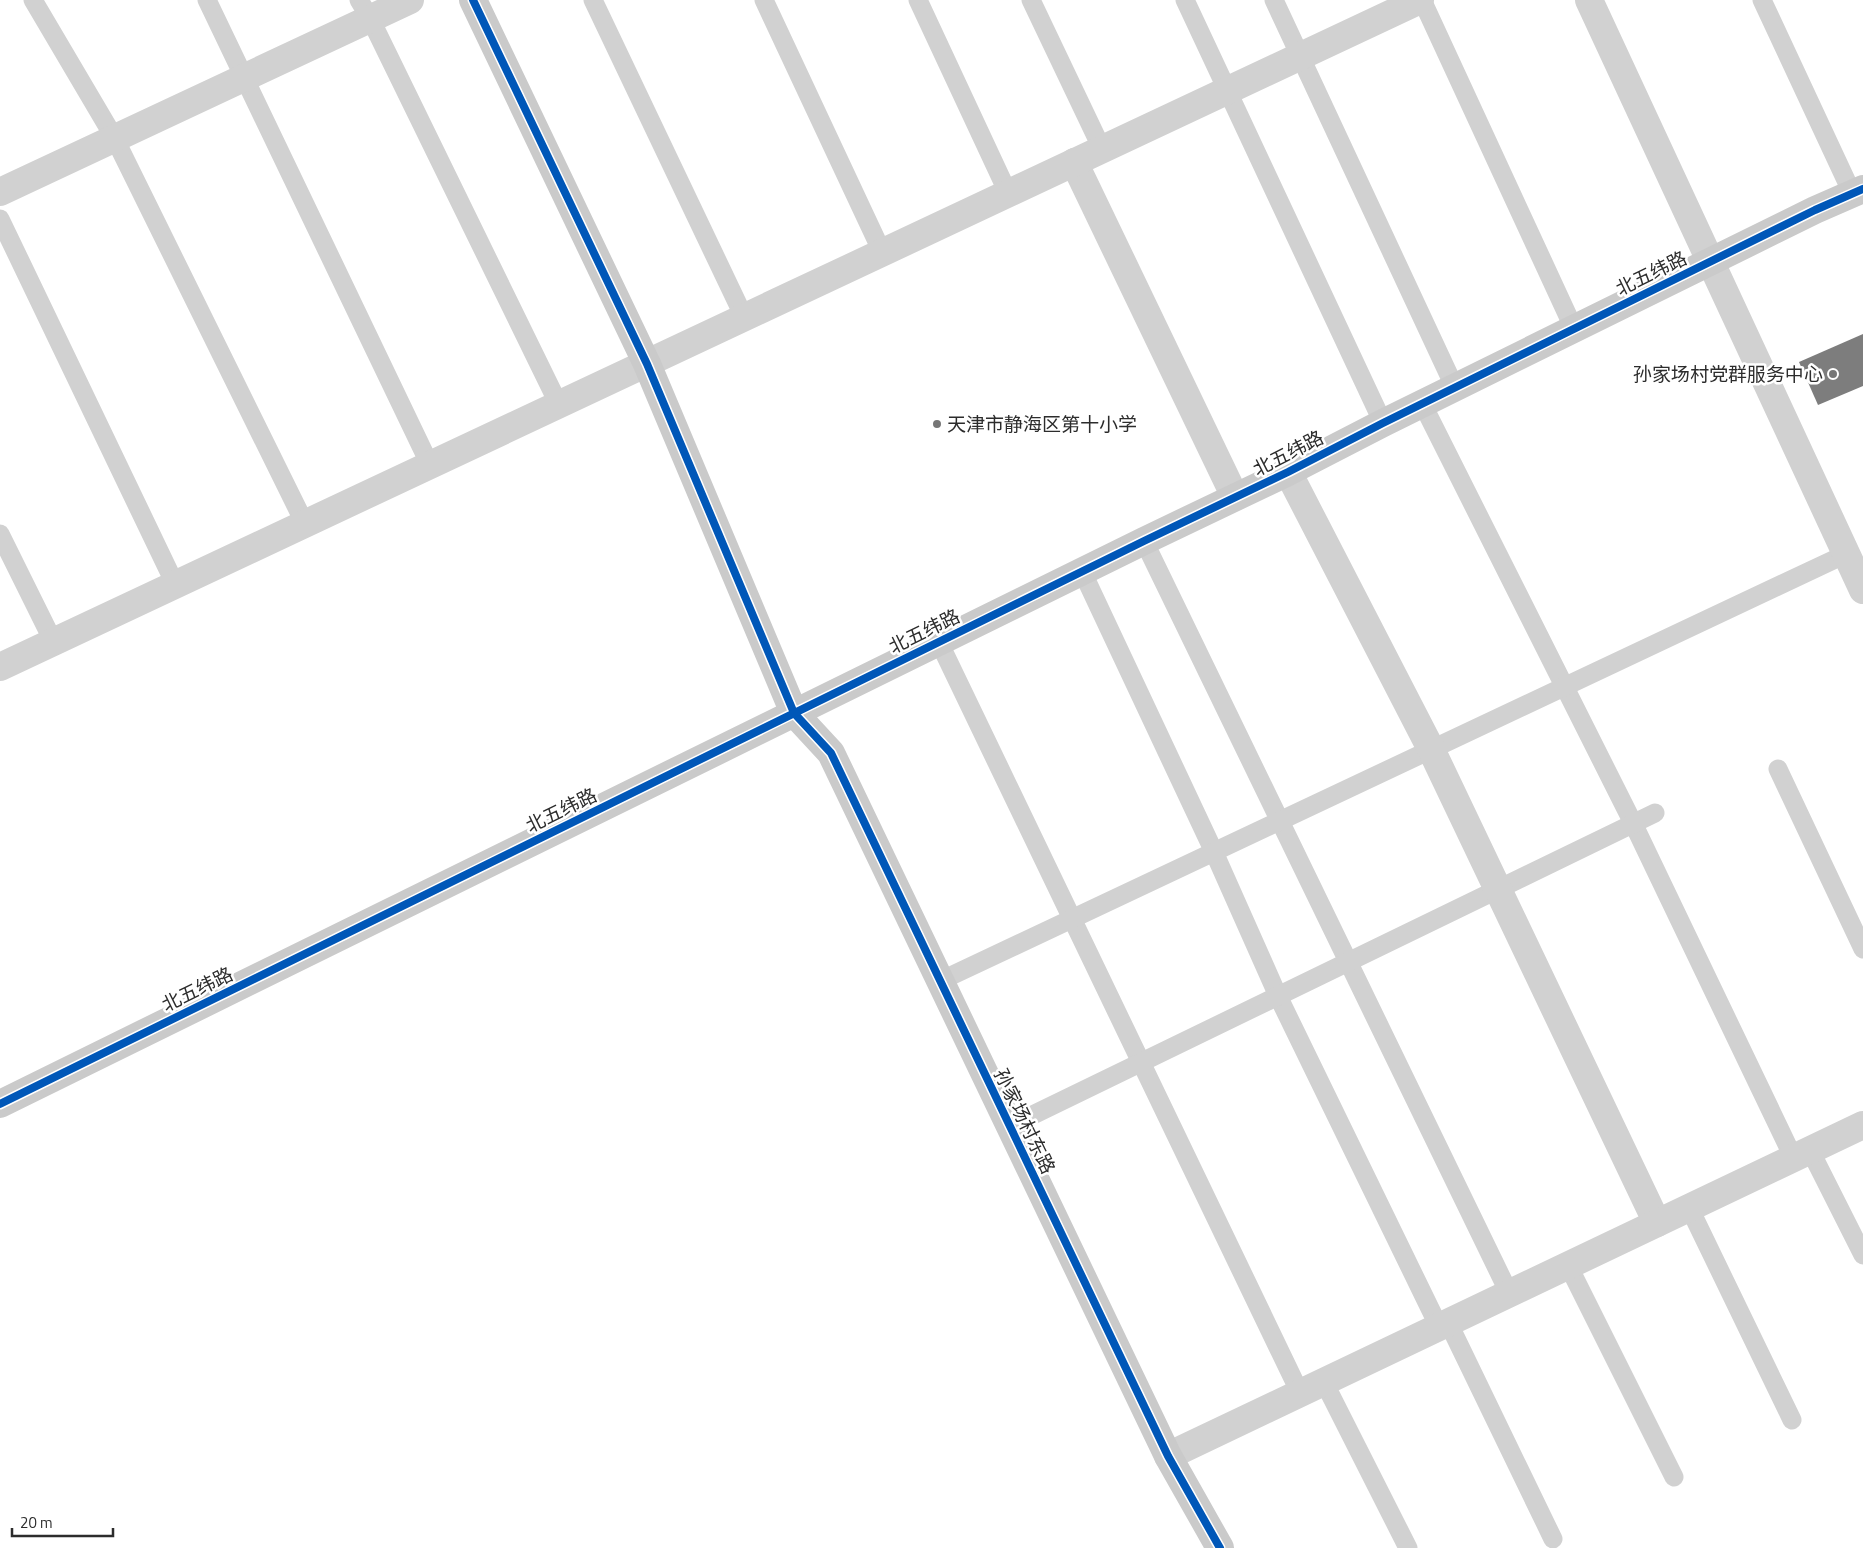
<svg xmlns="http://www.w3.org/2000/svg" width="1863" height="1548" font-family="'Titillium Web','Noto Sans SC',sans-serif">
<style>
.building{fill:#7d7d7d}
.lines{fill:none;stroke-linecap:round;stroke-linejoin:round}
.lane{stroke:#d1d1d1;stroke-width:19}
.street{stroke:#d1d1d1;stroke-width:28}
.secondary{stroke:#cacaca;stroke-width:28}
.cycleway-casing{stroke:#fff;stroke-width:11}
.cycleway{stroke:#0057b8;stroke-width:8}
.poi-dot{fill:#767676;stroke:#fff;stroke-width:2}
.labels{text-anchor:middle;stroke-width:5;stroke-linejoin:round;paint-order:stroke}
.street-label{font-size:19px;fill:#2c2c2c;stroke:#fff}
.poi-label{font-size:19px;fill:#2c2c2c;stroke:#fff;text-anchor:end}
</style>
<rect width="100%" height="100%" fill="#fff"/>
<!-- building -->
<polygon class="building" points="1863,334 1863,386 1818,405 1799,362"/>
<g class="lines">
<!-- lane -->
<g class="lane">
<polyline points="33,0 115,139 305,524"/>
<polyline points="207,0 430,465"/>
<polyline points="359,0 370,18 559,405"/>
<polyline points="593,0 744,317"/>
<polyline points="764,0 882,252"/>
<polyline points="918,0 1008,193"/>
<polyline points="1031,0 1102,149"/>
<polyline points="1185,0 1383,423"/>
<polyline points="1274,0 1455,388"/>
<polyline points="1422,0 1574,329"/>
<polyline points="1762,0 1852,193"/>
<polyline points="0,219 175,584"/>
<polyline points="1422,403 1633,823 1793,1157"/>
<polyline points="0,534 53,641"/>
<polyline points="1144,541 1509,1293"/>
<polyline points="1082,571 1214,852 1278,996 1439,1327"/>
<polyline points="939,642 1300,1393"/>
<polyline points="1778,769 1863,949"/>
<polyline points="940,981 1846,554"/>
<polyline points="1010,1126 1655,813"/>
<polyline points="1810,1150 1863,1255"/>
<polyline points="1689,1207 1792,1420"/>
<polyline points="1568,1265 1674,1477"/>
<polyline points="1448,1322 1553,1539"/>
<polyline points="1324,1382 1408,1548"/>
</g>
<!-- street -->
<g class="street">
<polyline points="1589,0 1863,590"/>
<polyline points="1074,162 1235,497"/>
<polyline points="0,192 410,0"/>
<polyline points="1288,472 1431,749 1657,1223"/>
<polyline points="0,667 1420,0"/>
<polyline points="1168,1456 1863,1125"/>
</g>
<!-- secondary -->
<g class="secondary">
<polyline points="473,0 647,364 794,713 831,753 1168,1456 1220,1548"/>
<polyline points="0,1104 1144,541 1288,472 1383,423 1815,210 1863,189"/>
</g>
<!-- cycleway casing -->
<g class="cycleway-casing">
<g id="cycleway">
<polyline points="473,0 647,364 794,713 831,753 1168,1456 1220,1548"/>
<polyline points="0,1104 1144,541 1288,472 1383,423 1815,210 1863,189"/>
</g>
</g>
<!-- cycleway -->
<use href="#cycleway" class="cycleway"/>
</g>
<!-- markers -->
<g class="poi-dot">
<circle cx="1833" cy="374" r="5"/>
<circle cx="937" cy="424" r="5"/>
</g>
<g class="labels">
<!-- street labels -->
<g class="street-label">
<text transform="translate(1651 273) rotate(-26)" y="7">北五纬路</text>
<text transform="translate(1288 453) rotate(-27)" y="7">北五纬路</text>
<text transform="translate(924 631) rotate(-26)" y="7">北五纬路</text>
<text transform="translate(561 810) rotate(-26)" y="7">北五纬路</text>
<text transform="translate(197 989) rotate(-26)" y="7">北五纬路</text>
<text transform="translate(1025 1121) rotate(64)" y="7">孙家场村东路</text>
</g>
<!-- poi labels -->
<g class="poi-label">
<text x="1823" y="381">孙家场村党群服务中心</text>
<text x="947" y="431" text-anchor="start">天津市静海区第十小学</text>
</g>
</g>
<!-- scale -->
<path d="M12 1528v8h101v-8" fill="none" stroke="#2c2c2c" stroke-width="2.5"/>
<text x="20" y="1528" font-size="15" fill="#2c2c2c" stroke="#ffffff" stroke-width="4" paint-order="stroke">20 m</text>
</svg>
